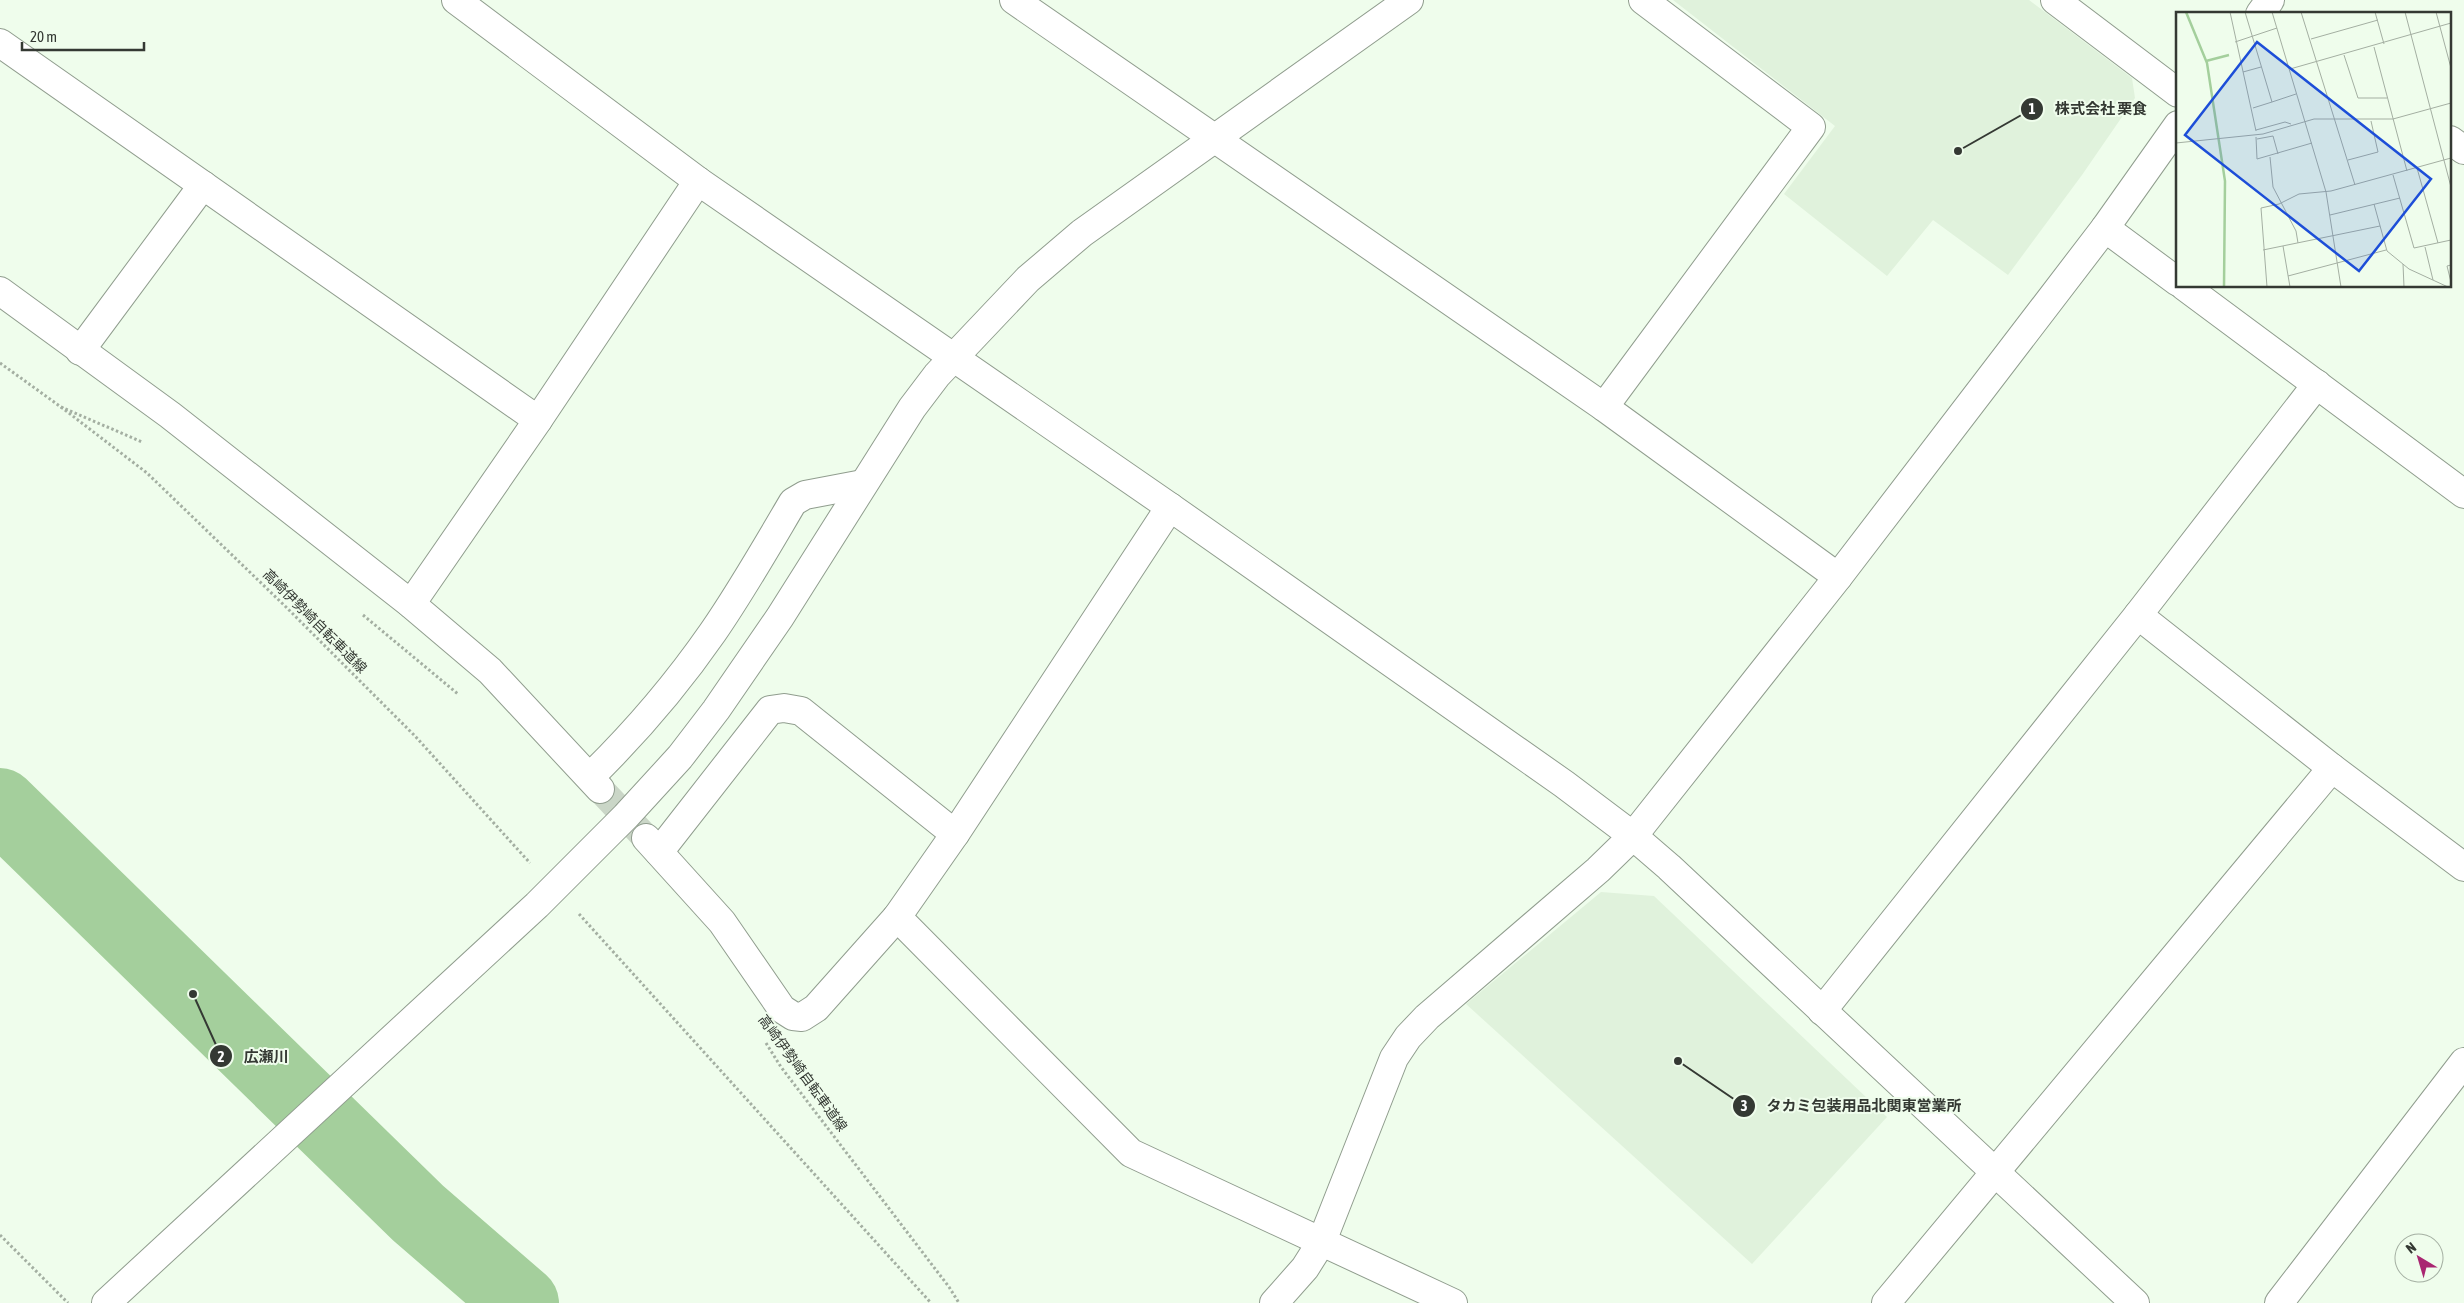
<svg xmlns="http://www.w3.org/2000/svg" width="2464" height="1303" font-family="'Asap Condensed','Noto Sans JP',sans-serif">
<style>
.built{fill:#e0f2dc}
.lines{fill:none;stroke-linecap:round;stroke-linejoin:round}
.river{stroke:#a4cf9c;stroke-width:74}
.street-tunnel{stroke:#cad6c7;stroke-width:28;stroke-dasharray:28 14;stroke-linecap:butt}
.street-casing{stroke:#909d8e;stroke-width:30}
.secondary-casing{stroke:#909d8e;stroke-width:30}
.path{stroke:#a4afa2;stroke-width:3;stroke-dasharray:2.5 2.5;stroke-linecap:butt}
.street{stroke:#fff;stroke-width:28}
.secondary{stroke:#fff;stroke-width:28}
.labels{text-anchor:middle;stroke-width:4;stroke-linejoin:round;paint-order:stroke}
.street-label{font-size:14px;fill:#343933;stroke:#effdec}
.inset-river{fill:none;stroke:#a4cf9c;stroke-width:2.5}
.inset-road{fill:none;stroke:#a4afa2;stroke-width:1}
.view{fill:#1d4ed8;fill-opacity:0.15;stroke:#1d4ed8;stroke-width:2.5}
.inset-edge{fill:none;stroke:#343933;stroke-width:2.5}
.leader{fill:none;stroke:#343933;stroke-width:2}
.callout-dot{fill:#343933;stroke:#effdec;stroke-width:2}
.mark-label{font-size:15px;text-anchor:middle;font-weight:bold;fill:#fff}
.callout-label{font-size:15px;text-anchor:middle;font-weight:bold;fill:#343933;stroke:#effdec;stroke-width:4;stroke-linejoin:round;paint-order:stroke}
</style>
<rect width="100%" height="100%" fill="#effdec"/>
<!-- built -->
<g class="built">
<polygon points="1673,0 2029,0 2132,78 2135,98 2082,175 2008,275 1933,220 1887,276 1784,194 1835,126"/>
<polygon points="1601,892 1654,896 1887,1117 1752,1264 1466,1004"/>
</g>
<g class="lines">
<!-- river -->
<polyline class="river" points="0,805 418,1213 522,1303"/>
<!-- street-tunnel -->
<polyline class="street-tunnel" points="600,789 646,838"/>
<!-- street casing -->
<g class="street-casing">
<g id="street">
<polyline points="1014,0 1604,407 1838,577"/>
<polyline points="2055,0 2178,93"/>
<polyline points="0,43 538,420 698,181"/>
<polyline points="2450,140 2464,150"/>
<polyline points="2105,228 2178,282"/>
<polyline points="2184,286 2464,494"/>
<polyline points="0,291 170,415 411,604 490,671 600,789"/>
<polyline points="80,351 203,185"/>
<polyline points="1604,407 1811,127 1643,0"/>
<polyline points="411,604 538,420"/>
<polyline points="2138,615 2332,768 2464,867"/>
<path d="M590 777C635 733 677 684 713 632 742 590 767 546 793 502L805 495 863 484"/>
<polyline points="646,838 722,922 782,1009 793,1016 802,1017 816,1008 897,917 955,834 1170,507"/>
<polyline points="659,852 770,710 784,708 801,711 955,834"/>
<polyline points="897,917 1131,1153 1453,1303"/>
<polyline points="1822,1011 2138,615 2317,384"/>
<polyline points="1274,1303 1305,1268 1322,1241 1394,1058 1408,1037 1427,1017 1598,870 1633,836 1669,867 2135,1303"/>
<polyline points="1886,1303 2332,768"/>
<polyline points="2279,1303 2464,1062"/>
</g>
</g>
<!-- secondary casing -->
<g class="secondary-casing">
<g id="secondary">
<polyline points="456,0 698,181 1170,507 1564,784 1633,836 1838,577 2105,228 2178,125"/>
<polyline points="2260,14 2270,0"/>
<polyline points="106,1303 537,905 626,816 680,757 716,710 780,617 912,408 937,375 1028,279 1082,233 1409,0"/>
</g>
</g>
<!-- path -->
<g class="path">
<polyline points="0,363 61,407 142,442"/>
<polyline points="61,407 147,473 286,607 415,736 530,863"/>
<polyline points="363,615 458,694"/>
<polyline points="579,914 931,1303"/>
<polyline points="766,1043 781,1067 949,1287 959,1303"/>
<polyline points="0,1235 68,1303"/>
</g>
<!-- street -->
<use href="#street" class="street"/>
<!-- secondary -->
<use href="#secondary" class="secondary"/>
</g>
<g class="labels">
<!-- street labels -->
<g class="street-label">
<text transform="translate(315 621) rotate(45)" y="5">高崎伊勢崎自転車道線</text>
<text transform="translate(803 1073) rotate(54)" y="5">高崎伊勢崎自転車道線</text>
</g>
</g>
<!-- overview -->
<g transform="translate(2176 12)">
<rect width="275" height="275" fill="#effdec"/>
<path class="inset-river" d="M10 0 31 51 49 169 48 275M30 49 53 43"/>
<path class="inset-road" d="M54 0 80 119M69 0 96 90 120 82M96 0 150 180 165 275M125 0 179 173M199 0 208 32M229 0 275 175M260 0 275 56M135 27 202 8M59 30 101 16M198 35 231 159M168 43 182 86H211M114 57 275 11M67 60 85 55M77 96 96 90M80 118 109 110 115 112M80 125 81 147 136 131M81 127 97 124 102 142M0 131 87 122 138 107H217L275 91M94 145 97 175 120 219 122 231M172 148 202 140 195 109M241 156 262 231M217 163 238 236 275 228M198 192 211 239 233 257 272 275M154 203 224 186M107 234 114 275M249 235 257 268M87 238 204 214M227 252 228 275M275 253 271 254 275 270M112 264 210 238M91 275 85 196 103 192 123 182 155 179 275 146"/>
<path class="view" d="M81 30 255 167 183 259 9 123Z"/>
<rect width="275" height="275" class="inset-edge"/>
</g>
<!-- callouts -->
<path class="leader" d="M1958 151L2032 109M193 994L221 1056M1678 1061L1744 1106"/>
<g class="callout-dot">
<circle cx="1958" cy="151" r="5"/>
<circle cx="193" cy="994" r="5"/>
<circle cx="1678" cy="1061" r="5"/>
<circle cx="2032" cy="109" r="12"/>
<circle cx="221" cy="1056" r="12"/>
<circle cx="1744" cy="1106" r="12"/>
</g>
<g class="mark-label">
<text x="2032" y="114">1</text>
<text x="221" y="1062">2</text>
<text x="1744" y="1111">3</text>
</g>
<g class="callout-label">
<text x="2101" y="114">株式会社 栗食</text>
<text x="266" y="1062">広瀬川</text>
<text x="1864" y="1111">タカミ包装用品北関東営業所</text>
</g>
<!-- north arrow -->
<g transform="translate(2419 1258) rotate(322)"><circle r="24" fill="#effdec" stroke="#a4afa2"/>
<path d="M0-4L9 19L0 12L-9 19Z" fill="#a92671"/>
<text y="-8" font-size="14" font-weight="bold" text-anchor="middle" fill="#343933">N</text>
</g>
<!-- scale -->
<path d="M22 42v8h122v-8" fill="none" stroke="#343933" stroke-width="2.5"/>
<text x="30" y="42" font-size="15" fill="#343933" stroke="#effdec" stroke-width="4" paint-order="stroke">20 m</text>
</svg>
